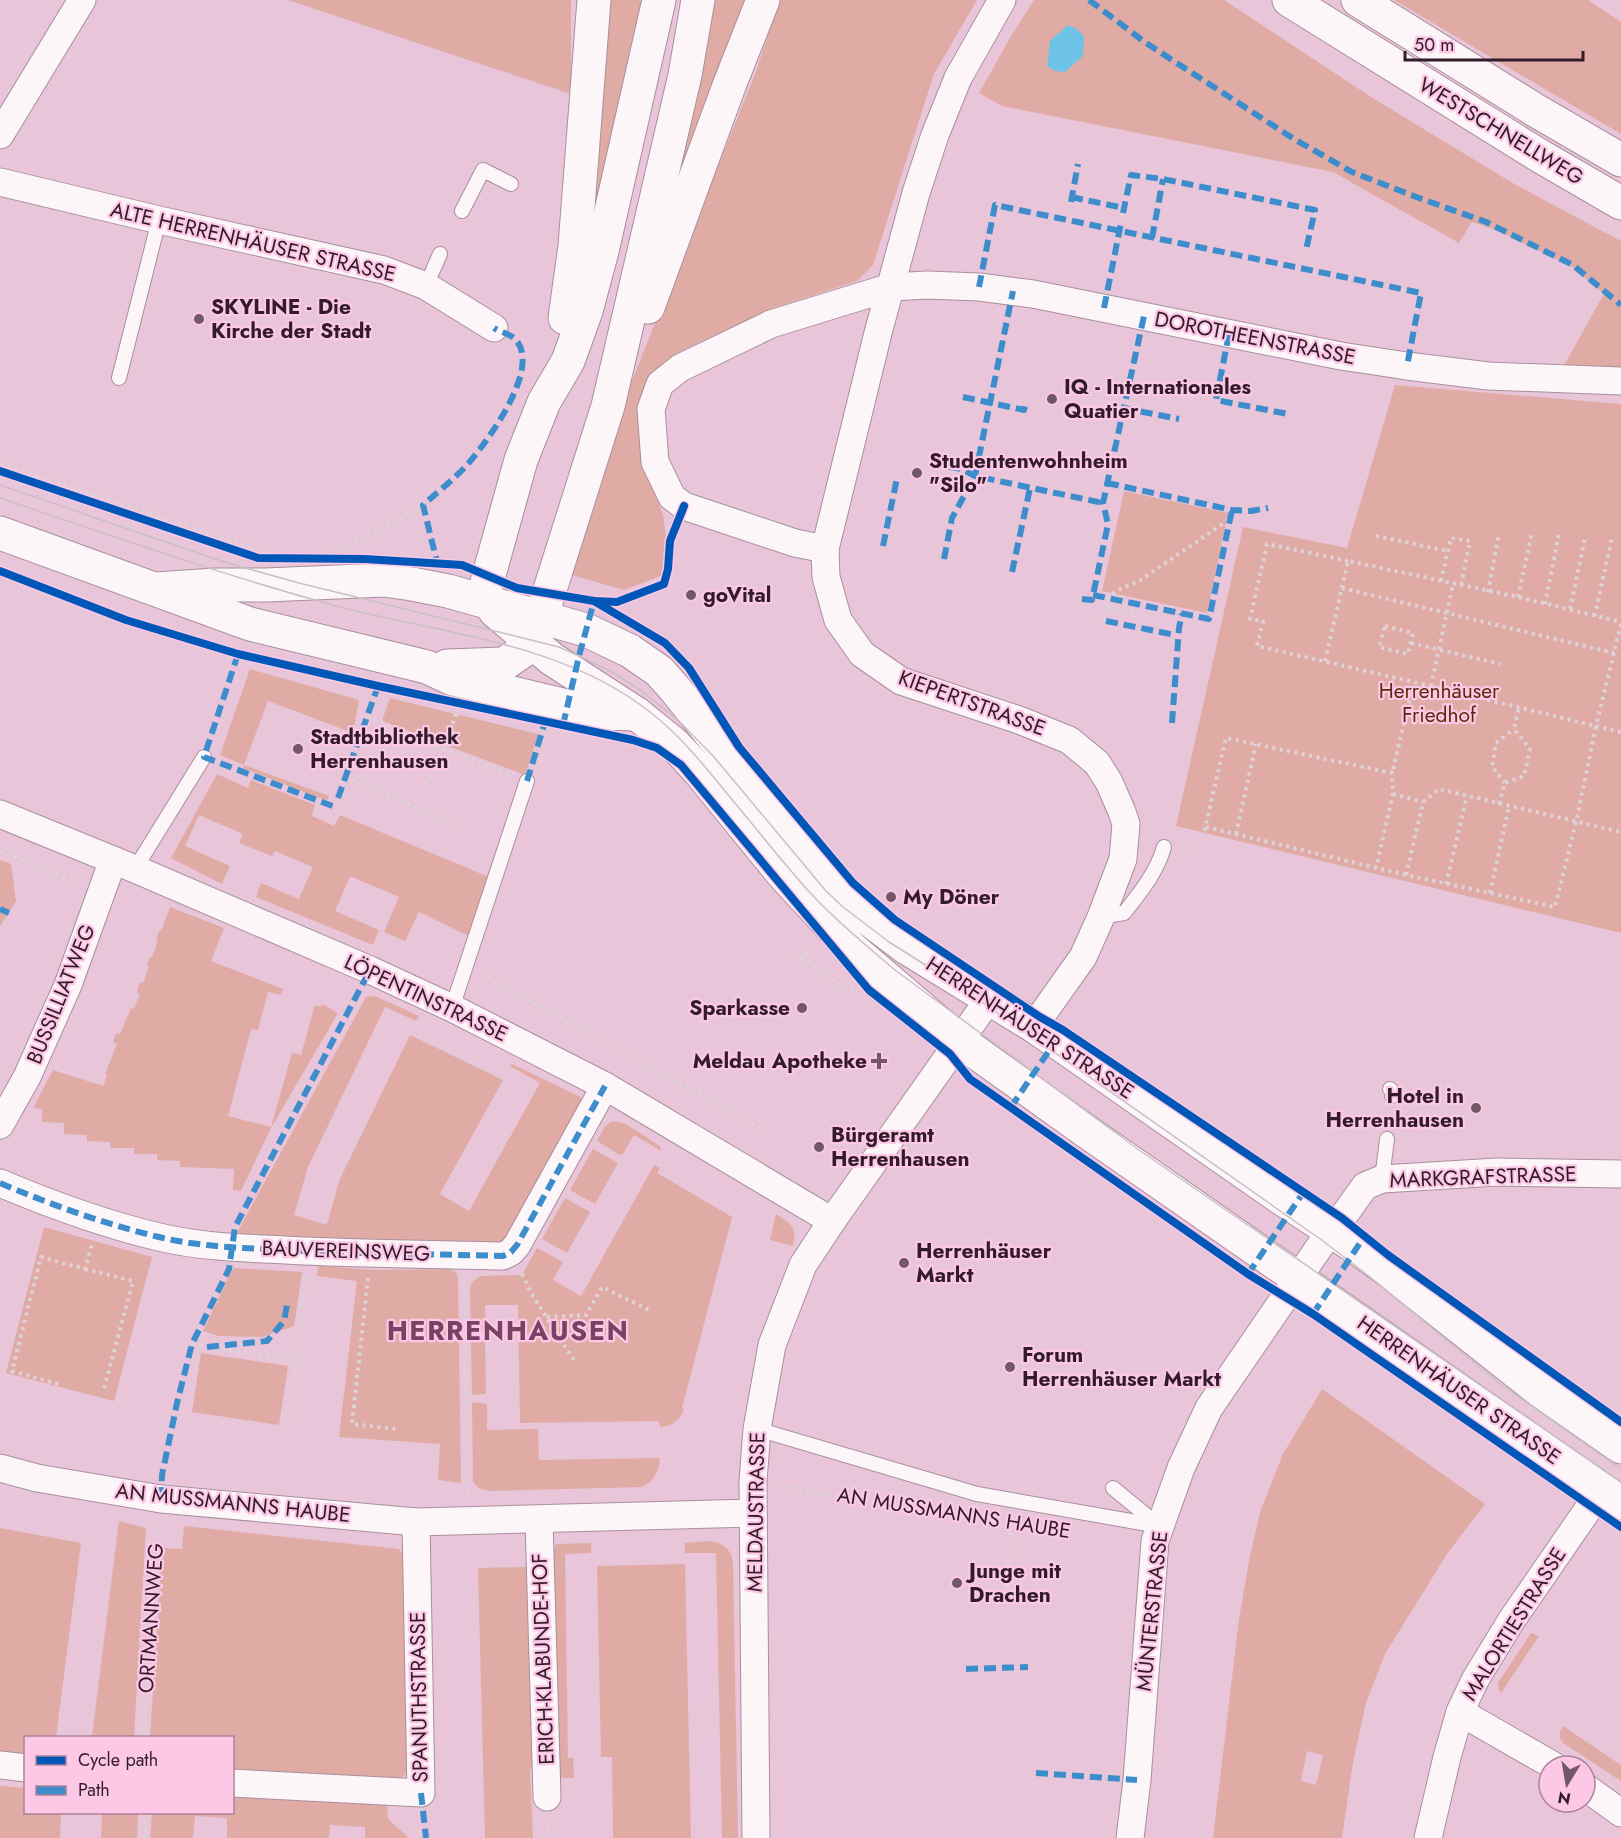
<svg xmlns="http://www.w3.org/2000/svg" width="1621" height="1838" font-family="Jost,sans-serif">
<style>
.green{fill:#e0aba4;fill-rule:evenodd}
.water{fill:#6fc3e6}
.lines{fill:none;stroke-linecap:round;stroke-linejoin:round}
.service-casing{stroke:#a98f9e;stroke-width:16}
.minor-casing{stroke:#a98f9e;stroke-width:29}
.tertiary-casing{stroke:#a98f9e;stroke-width:35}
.trunk-casing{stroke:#a98f9e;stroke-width:35}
.path{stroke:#ded3d9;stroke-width:4;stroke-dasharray:3 4.5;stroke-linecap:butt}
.service{stroke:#fcf6f9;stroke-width:14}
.minor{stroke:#fcf6f9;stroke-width:27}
.tertiary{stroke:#fcf6f9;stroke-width:33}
.trunk{stroke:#fcf6f9;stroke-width:33}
.tram{stroke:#c9bfc5;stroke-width:1.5}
.quiet{stroke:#3d8dcc;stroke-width:6;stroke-dasharray:12 6;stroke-linecap:butt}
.cycleway-casing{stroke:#fcc8e6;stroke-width:11}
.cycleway{stroke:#0057b8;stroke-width:8}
.poi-dot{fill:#725767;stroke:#fcc8e6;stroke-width:2}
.labels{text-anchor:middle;stroke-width:4.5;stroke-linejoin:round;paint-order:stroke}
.street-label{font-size:21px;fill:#331c2a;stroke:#fcc8e6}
.poi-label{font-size:21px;font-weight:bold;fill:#331c2a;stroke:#fcc8e6;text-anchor:start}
.park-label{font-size:21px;fill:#62270a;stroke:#fcc8e6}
.district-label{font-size:27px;font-weight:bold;letter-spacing:1.5px;fill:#794264;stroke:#fcc8e6}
</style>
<rect width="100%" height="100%" fill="#e8c5d9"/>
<!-- green -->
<g class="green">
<polygon points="288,0 571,0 571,94"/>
<polygon points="609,0 644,0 600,198 594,197"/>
<polygon points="714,0 747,0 677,186"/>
<polygon points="780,0 977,0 934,74 873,265 857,281 770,309 679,352 652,381 646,464 654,491 663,515 667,545 667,568 663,575 624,590 572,575 621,408 755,74"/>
<polygon points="1034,0 1224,0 1371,97 1516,185 1621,241 1621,369 1563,367 1604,294 1572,267 1498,231 1472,222 1459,243 1333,172 1002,106 979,93 1011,36"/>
<polygon points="1394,0 1588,0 1621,22 1621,134"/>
<polygon points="1395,385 1621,404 1621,933 1176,826 1243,527 1347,548"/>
<polygon points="1124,491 1228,513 1207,613 1102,591"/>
<polygon points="250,669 359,700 353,733 268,701 244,765 329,796 327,801 243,768 244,765 220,755"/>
<polygon points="390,698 538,734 525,775 382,721"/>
<polygon points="217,774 248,788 251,780 315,805 312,816 334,826 340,815 489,877 471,937 419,912 405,941 384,932 399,897 350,876 335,911 379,930 373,945 256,897 261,883 299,899 313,867 275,851 272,856 239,843 243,834 199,815 185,846 230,866 222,884 171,858"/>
<polygon points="0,860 11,864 16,901 0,926"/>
<polygon points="170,907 224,928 211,961 283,989 281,995 268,992 258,1030 251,1029 228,1116 271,1127 292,1053 301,1055 315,1005 321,1007 322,1004 338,1013 271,1128 241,1191 233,1190 234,1169 180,1167 180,1161 157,1160 157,1154 134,1154 134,1148 110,1148 110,1142 87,1141 87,1135 64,1134 64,1123 42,1122 42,1109 33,1108 53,1070 103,1086 107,1076 105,1074 117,1044 113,1042 116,1033 120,1034 131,1008 134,1009 140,994 137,992 140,982 143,983 149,967 147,966 150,957 152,957 158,941 156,940 159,931 161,931"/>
<polygon points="375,996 419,1016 416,1021 385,1007 308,1167 294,1215 327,1225 339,1181 410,1035 503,1080 440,1194 469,1211 540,1083 510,1066 512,1064 595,1104 517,1245 241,1241 238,1231 366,997"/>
<polygon points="613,1121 626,1124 660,1146 661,1151 634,1135 623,1154 620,1155 597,1141 605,1126"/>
<polygon points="593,1149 618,1163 595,1204 570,1190"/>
<path d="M654 1165 660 1168 657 1173 732 1217 682 1408 684 1409C680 1420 673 1426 661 1427H660L659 1421 520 1423 518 1305H485L486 1331 471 1332 470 1287 472 1282 480 1276 522 1275 537 1248 563 1262 553 1280 581 1296Z"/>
<polygon points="565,1198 590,1212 567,1253 542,1239"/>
<path d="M776 1214C790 1223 798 1227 793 1246L770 1240Z"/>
<polygon points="44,1227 152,1257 114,1401 6,1373"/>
<polygon points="318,1266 374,1270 449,1269 456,1272 458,1279 461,1483 438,1480 440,1444 339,1437 357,1281 317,1276"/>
<polygon points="233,1268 302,1272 294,1326 262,1337 219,1336 203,1331"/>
<polygon points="485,1341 486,1394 472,1395 471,1341"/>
<polygon points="201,1353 288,1366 279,1425 192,1412"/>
<path d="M1322 1389 1485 1504 1447 1554 1385 1654 1366 1703 1353 1762 1342 1838H1213L1239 1619 1249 1561 1260 1512 1283 1454ZM1307 1751 1323 1755 1316 1785 1301 1781Z"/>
<path d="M472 1402 487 1404V1430L538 1429 539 1460 660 1458C659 1472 654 1481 642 1487L488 1491 479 1488 473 1482Z"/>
<polygon points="119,1521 146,1528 134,1737 92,1737"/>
<polygon points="184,1526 399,1549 408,1563 409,1763 405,1775 395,1782 233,1775 232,1738 150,1738 162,1548 182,1549"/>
<polygon points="0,1528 81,1543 56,1737 26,1738 25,1758 0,1755"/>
<path d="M708 1541C722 1542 731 1548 733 1562L738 1838H722L716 1553H685V1543Z"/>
<polygon points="591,1543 591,1553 565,1554 568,1758 573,1758 574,1778 559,1778 552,1557 556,1544"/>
<polygon points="685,1564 691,1838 613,1838 612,1757 601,1757 597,1566"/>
<polygon points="527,1567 535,1757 530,1771 533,1838 485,1838 478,1568"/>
<polygon points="1531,1633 1539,1636 1501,1693 1499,1690 1498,1683"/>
<path d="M1563 1726 1621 1765V1781L1563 1743C1558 1737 1559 1733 1563 1726Z"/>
<polygon points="0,1786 25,1788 26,1812 61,1813 60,1838 0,1838"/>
<polygon points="233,1796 387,1804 388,1819 409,1838 365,1838 365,1827 330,1825 329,1838 227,1838 227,1818 195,1816 193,1838 150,1838 152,1813 232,1812"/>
<polygon points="102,1813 138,1813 137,1838 101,1838"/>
</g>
<!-- water -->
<polygon class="water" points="1068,25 1077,29 1084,36 1083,56 1065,72 1055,71 1047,66 1050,41"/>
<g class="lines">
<!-- service casing -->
<g class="service-casing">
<g id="service">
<polyline points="462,211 483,170 511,184"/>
<polyline points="426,286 440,254"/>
<polyline points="119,378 159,220"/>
<polyline points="135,869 204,757"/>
<path d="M1101 917 1124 913C1140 893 1157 872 1164 847"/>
<polyline points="452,1008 527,781"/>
<polyline points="1390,1089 1393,1092 1392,1096"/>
<polyline points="1382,1179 1387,1139"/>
<polyline points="757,1429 977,1494 1159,1526"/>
<polyline points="1113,1488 1158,1525"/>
</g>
</g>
<!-- minor casing -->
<g class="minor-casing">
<g id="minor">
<polyline points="1002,0 958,78 935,135 916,193 878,333 825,549 826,577 838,620 862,654 901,681 1019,720 1069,740 1097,763 1109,782 1122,812 1126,824 1123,859 1101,917 1083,957 1034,1026"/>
<polyline points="0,135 82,0"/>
<polyline points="0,182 159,220 384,270 426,286 494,328"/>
<polyline points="825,549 795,543 684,506 672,497 655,462 651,409 660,384 680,368 771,324 891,287 927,285 979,287 1033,294 1341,356 1407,366 1488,376 1621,381"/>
<polyline points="0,814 135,869 370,970 452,1008 605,1086 832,1221"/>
<polyline points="0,1125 27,1077 68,985 113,860"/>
<path d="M0 1183C52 1205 104 1224 159 1237 200 1247 244 1248 285 1250 358 1254 431 1254 503 1256L511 1252 517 1245 605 1086"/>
<polyline points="0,1468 37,1478 161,1499 416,1522 753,1513"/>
<polyline points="539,1520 547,1797"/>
<polyline points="1460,1712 1554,1766"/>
<polyline points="0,1765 26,1768"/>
<polyline points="232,1783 421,1793 416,1522"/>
<polyline points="1585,1787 1621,1813"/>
<polyline points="756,1838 753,1481 757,1429 772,1345 803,1265 832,1221 989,999"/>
<polyline points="1130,1838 1137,1780 1155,1541 1181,1468 1209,1408 1331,1230 1342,1218 1365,1186 1382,1179 1497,1172 1621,1174"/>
<polyline points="1428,1838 1447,1757 1460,1712 1475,1680 1511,1621 1602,1489"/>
</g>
</g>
<!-- tertiary casing -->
<g class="tertiary-casing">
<g id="tertiary">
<polyline points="0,533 250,624 427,667 453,679 567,706 600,713 637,714"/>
<polyline points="156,589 215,585 266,585 384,580 412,584 448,591 586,630 630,651 659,671 675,689 831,886 858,911 907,948 1034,1026 1281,1198 1357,1248 1389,1271 1542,1392 1621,1447"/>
<polyline points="495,611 552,659 637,714 674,744 699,771 782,873 850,947 960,1041 1086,1131 1621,1503"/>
<polyline points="447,666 504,664 523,651 531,640 539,622"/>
</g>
</g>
<!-- trunk casing -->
<g class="trunk-casing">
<g id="trunk">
<polyline points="1289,0 1540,156 1621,203"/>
<polyline points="1358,0 1535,110 1621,160"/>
<polyline points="648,307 729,86 763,0"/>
<polyline points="565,318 575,246 594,0"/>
<polyline points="482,600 521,460 544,402 568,361 586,311 602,251 659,0"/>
<polyline points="541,618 608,406 685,75 698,0"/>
</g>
</g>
<!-- path -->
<g class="path">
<polyline points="1069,212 1071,202"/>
<polyline points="1121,223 1123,213"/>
<polyline points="1305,259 1306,250"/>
<polyline points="0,463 277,556"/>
<polyline points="1376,536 1448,551"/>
<polyline points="326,553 351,545 423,505"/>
<polyline points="1348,561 1267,544 1250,619 1263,621 1257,646 1414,682"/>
<polyline points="1441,581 1451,538 1470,541 1461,586"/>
<polyline points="1342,588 1614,653"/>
<polyline points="1488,592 1499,533"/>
<polyline points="1518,597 1532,532"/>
<polyline points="1545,604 1559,534"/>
<polyline points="1570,609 1585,538"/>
<polyline points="1134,614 1106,608 1108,598 1116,591 1139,581 1230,519"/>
<polyline points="1595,616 1612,537"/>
<polyline points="1096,619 1106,621"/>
<polyline points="1621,624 1596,726 1621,732"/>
<polygon points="1385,626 1413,633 1408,654 1379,647"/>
<polyline points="1411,643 1500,664"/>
<polyline points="1325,661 1348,561 1518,597 1621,622"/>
<polyline points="1431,686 1453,584"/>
<polyline points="459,707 443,749 511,775"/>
<polyline points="367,716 443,749 427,784"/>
<polyline points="345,777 464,828"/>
<polyline points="1505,783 1492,767 1496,743 1514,729"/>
<polyline points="1393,794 1423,802"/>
<polyline points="336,804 338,798"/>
<polyline points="1499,804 1505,783 1524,776 1530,749 1514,729 1519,707"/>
<polyline points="1206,827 1406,875 1555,907 1576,822 1596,726 1414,682 1392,773"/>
<polyline points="1236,834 1256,744"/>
<polyline points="0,851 78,882"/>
<polyline points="1180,857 1186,856 1204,832 1226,738 1392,773 1393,794 1376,868"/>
<polyline points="1406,875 1423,802 1439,789 1621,832"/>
<polyline points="1446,884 1467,796"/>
<polyline points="1490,893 1509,806"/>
<polyline points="801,957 844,988 856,989"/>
<polyline points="798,960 813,946"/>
<polyline points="482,974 762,1129"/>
<polyline points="85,1269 133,1281 104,1389"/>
<polyline points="522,1274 531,1293 575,1362"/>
<polyline points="368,1278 352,1424 396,1429"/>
<polyline points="464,1280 468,1497"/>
<polyline points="547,1317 586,1315 602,1287 651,1311"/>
<polyline points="192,1344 296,1360"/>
<polyline points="58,1384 12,1371 41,1257 85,1269 92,1244"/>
<polyline points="289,1421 305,1276"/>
<polyline points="776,1485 954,1518 1065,1531"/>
<polyline points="1006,1603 1011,1524"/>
<polyline points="143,1738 155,1546 159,1523"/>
<polyline points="547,1822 548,1838"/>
<polyline points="145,1838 146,1812"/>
</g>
<!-- service -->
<use href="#service" class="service"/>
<!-- minor -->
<use href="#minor" class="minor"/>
<!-- tertiary -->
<use href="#tertiary" class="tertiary"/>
<!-- trunk -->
<use href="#trunk" class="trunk"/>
<!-- tram -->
<g class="tram">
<polyline points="0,485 224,562 299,583 531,640 559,647 579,656 612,672 640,690 677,719 714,757 826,891 843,907 889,942 943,976 1011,1022 1323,1241 1370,1277 1499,1383 1621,1469"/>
<path d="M0 498C113 536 225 576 340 607 444 634 563 643 650 712 689 742 717 783 749 820 771 847 793 875 817 900 841 925 868 947 895 970L1139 1150 1621 1482"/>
</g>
<!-- quiet -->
<g class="quiet">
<polyline points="1089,0 1146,43 1294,139 1352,172 1419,198 1486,222 1573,265 1621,305"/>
<polyline points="1071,197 1124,208"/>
<polyline points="1071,202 1078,164"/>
<polyline points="1123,213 1131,175 1163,179 1315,210 1306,250"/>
<polyline points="1152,238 1163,179"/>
<polyline points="979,287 995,205 1421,293 1407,366"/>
<polyline points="1104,308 1121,223"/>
<polyline points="1229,334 1216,400 1288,414"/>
<polyline points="963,397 1024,410 1026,404"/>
<polyline points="1123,408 1179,419"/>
<polyline points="931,463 961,469 975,476 1103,503"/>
<polyline points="1107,483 1232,510 1251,511 1268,508"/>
<polyline points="883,546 897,478"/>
<polyline points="944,559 952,518 975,476 1013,291"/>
<path d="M431 562H437L423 505C438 492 454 479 467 465 487 442 543 367 515 339 510 334 500 332 494 328"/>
<polyline points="1012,572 1030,488"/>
<polyline points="1093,595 1209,619 1232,510"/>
<polyline points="1082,599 1092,600 1108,524 1103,503 1144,316"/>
<polyline points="1106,621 1175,635"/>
<polyline points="238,654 204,757 335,807 336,804"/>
<polyline points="1172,723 1179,628 1182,614"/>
<polyline points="563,725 579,656 594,601"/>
<polyline points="527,781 545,722"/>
<polyline points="338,798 378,686"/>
<polyline points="0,909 9,913"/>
<polyline points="1011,1107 1063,1030"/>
<path d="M0 1183C52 1205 104 1224 159 1237 200 1247 244 1248 285 1250 358 1254 431 1254 503 1256L511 1252 517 1245 605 1086"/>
<polyline points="1248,1274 1303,1193"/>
<polyline points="1313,1314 1364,1237"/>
<polyline points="207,1347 267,1341 284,1321 287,1305"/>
<polyline points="161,1499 162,1475 177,1403 192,1344 229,1269 235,1227 370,970"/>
<polyline points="966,1669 1028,1667"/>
<polyline points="1036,1773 1137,1780"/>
<polyline points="421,1793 426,1838"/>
</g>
<!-- cycleway casing -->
<g class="cycleway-casing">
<g id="cycleway">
<polyline points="0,471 258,558 365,559 462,565 517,588 594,601 617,602 664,584 668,569 670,541 684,506"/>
<polyline points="0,571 126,620 238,654 378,686 633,740 657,748 681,765 869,990 950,1054 970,1079 1248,1274 1313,1314 1621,1527"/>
<polyline points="594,601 665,643 689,668 739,747 853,883 895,920 1040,1017 1063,1030 1342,1218 1388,1255 1621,1422"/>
</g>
</g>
<!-- cycleway -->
<use href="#cycleway" class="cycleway"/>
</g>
<!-- markers -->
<g class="poi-dot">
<circle cx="199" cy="319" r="6"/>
<circle cx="1052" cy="399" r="6"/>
<circle cx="917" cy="473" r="6"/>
<circle cx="691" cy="595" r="6"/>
<circle cx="298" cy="749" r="6"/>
<circle cx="891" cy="897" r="6"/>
<circle cx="802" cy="1008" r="6"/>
<path d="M876 1052h6v6h6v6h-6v6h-6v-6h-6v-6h6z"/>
<circle cx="1476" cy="1108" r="6"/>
<circle cx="819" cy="1147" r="6"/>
<circle cx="904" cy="1263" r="6"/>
<circle cx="1010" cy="1367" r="6"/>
<circle cx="957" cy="1583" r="6"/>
</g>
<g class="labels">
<!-- street labels -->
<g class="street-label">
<text transform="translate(1501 131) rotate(31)" y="7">WESTSCHNELLWEG</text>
<text transform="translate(253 242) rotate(13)" y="7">ALTE HERRENHÄUSER STRASSE</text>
<text transform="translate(1255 338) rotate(11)" y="7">DOROTHEENSTRASSE</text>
<text transform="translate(972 703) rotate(20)" y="7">KIEPERTSTRASSE</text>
<text transform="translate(61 994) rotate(-68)" y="7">BUSSILLIATWEG</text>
<text transform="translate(426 998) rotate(25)" y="7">LÖPENTINSTRASSE</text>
<text transform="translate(1030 1028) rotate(33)" y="7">HERRENHÄUSER STRASSE</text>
<text transform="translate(1483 1177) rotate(-2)" y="7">MARKGRAFSTRASSE</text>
<text transform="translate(346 1251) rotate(2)" y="7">BAUVEREINSWEG</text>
<text transform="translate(1459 1390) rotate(35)" y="7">HERRENHÄUSER STRASSE</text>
<text transform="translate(233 1503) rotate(6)" y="7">AN MUSSMANNS HAUBE</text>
<text transform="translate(756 1512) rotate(-89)" y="7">MELDAUSTRASSE</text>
<text transform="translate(954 1513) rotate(9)" y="7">AN MUSSMANNS HAUBE</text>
<text transform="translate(1152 1611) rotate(-84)" y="7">MÜNTERSTRASSE</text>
<text transform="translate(151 1618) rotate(-86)" y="7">ORTMANNWEG</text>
<text transform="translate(1514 1624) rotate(-58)" y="7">MALORTIESTRASSE</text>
<text transform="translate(543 1659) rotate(-92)" y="7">ERICH-KLABUNDE-HOF</text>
<text transform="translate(419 1697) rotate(-91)" y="7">SPANUTHSTRASSE</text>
</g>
<!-- poi labels -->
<g class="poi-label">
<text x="211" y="314">SKYLINE - Die<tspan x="211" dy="24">Kirche der Stadt</tspan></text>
<text x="1064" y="394">IQ - Internationales<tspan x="1064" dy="24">Quatier</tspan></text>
<text x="929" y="468">Studentenwohnheim<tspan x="929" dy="24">"Silo"</tspan></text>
<text x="703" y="602">goVital</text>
<text x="310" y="744">Stadtbibliothek<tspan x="310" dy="24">Herrenhausen</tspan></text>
<text x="903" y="904">My Döner</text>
<text x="790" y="1015" text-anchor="end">Sparkasse</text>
<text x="867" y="1068" text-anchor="end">Meldau Apotheke</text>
<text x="1464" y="1103" text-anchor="end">Hotel in<tspan x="1464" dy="24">Herrenhausen</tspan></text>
<text x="831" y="1142">Bürgeramt<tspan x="831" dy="24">Herrenhausen</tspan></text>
<text x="916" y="1258">Herrenhäuser<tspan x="916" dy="24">Markt</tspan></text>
<text x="1022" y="1362">Forum<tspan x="1022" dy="24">Herrenhäuser Markt</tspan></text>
<text x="969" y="1578">Junge mit<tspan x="969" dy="24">Drachen</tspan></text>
</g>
<!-- park labels -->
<g class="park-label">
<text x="1439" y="698">Herrenhäuser<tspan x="1439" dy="24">Friedhof</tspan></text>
</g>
<!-- district labels -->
<g class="district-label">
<text x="508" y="1340">HERRENHAUSEN</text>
</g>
</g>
<!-- legend -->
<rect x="24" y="1736" width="210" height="78" fill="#fcc8e6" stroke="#ac839b" stroke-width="1.5"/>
<rect x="36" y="1756" width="30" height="9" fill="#0057b8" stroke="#ac839b" stroke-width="1.5"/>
<text x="78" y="1766" font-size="18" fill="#331c2a">Cycle path</text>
<rect x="36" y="1786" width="30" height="9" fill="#3d8dcc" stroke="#ac839b" stroke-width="1.5"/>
<text x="78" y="1796" font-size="18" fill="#331c2a">Path</text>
<!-- north arrow -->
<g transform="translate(1567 1784) rotate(191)"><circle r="28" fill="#fcc8e6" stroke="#ac839b" stroke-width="1.5"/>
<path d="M0-4.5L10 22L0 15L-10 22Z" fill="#725767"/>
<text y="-9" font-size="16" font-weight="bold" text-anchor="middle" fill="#331c2a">N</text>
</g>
<!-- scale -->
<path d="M1405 51v9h178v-9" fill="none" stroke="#331c2a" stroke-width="3"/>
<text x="1414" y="51" font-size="18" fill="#331c2a" stroke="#fcc8e6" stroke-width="4.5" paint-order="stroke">50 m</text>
</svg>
